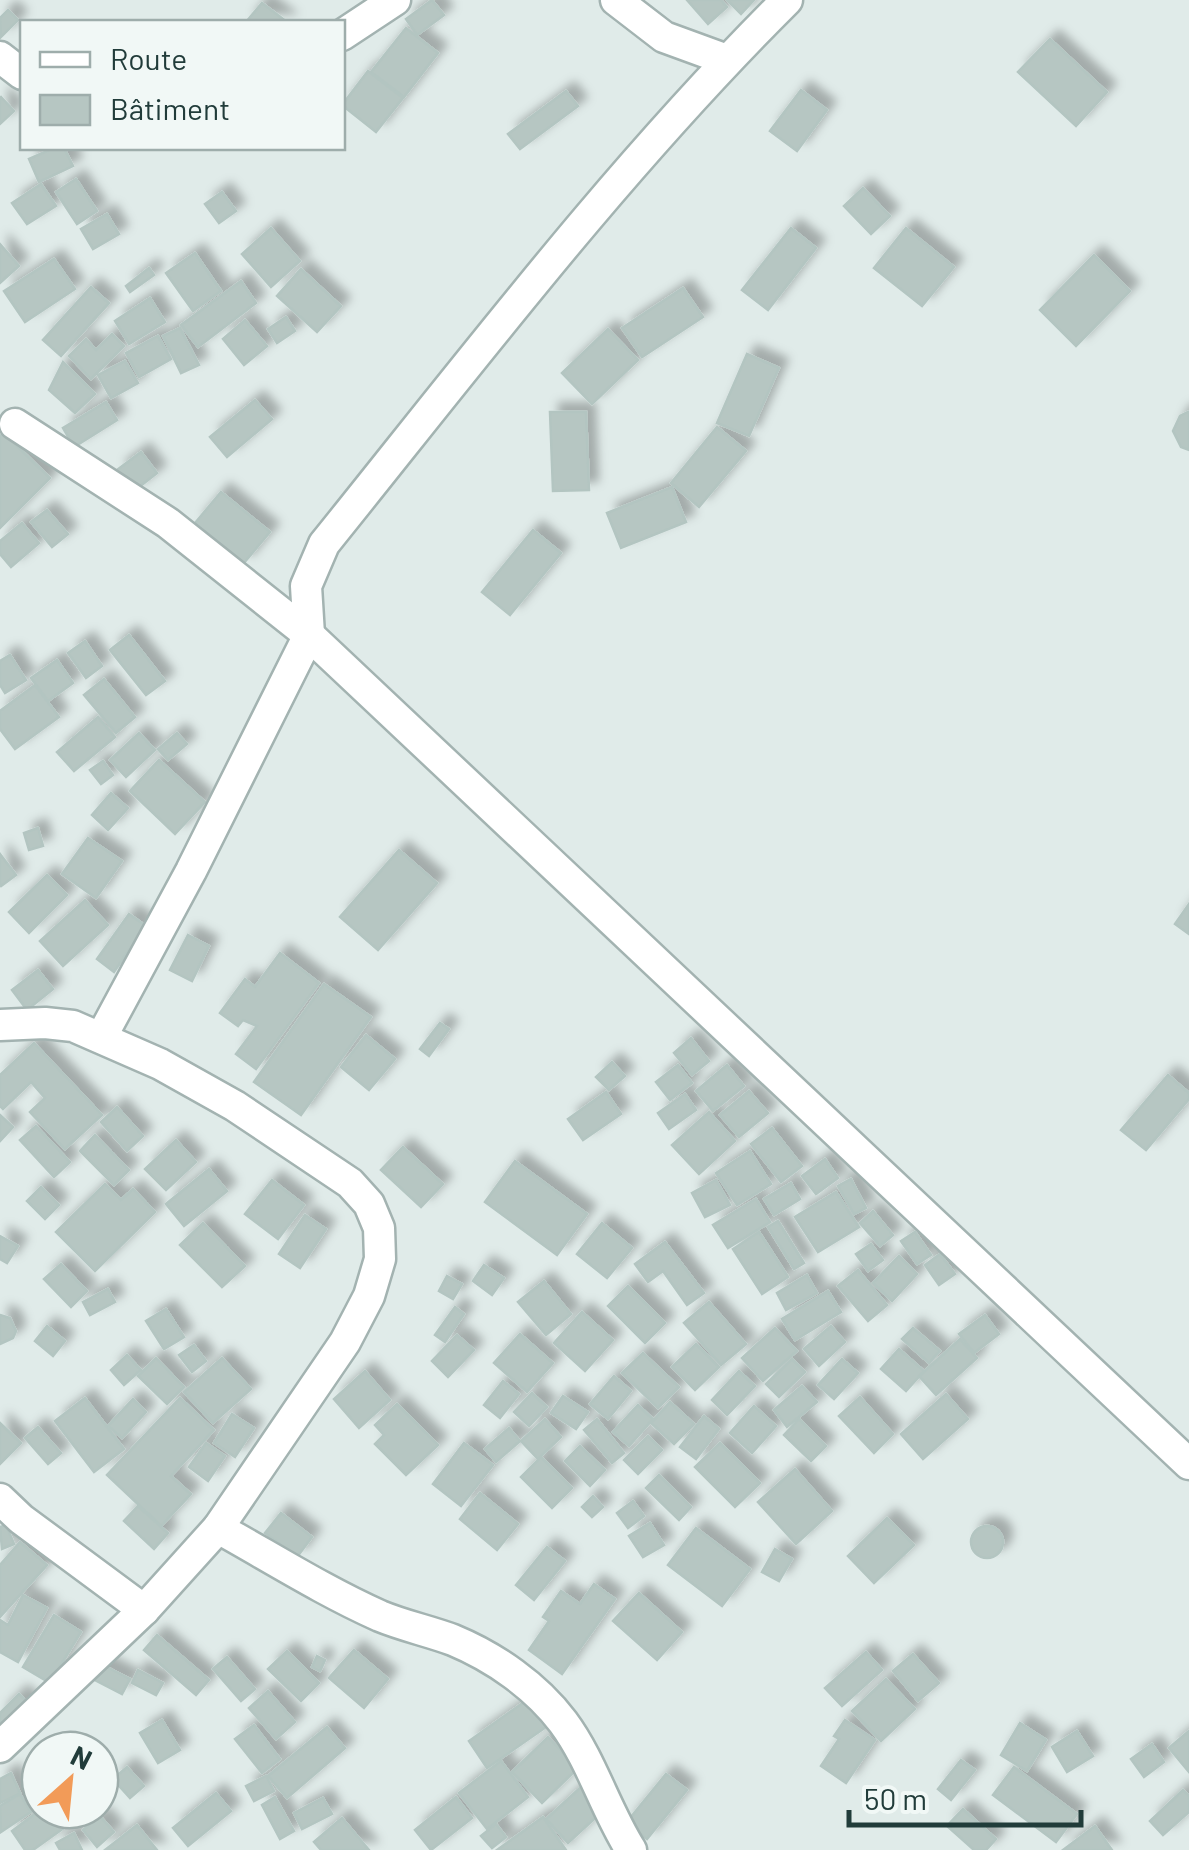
<svg xmlns="http://www.w3.org/2000/svg" width="1189" height="1850" font-family="Barlow,sans-serif">
<style>
.building{fill:#b6c6c2;stroke:#b3c5c1;stroke-width:2.5;filter:url(#shadow)}
.lines{fill:none;stroke-linecap:round;stroke-linejoin:round}
.minor-casing{stroke:#a3b3b1;stroke-width:35}
.minor{stroke:#fff;stroke-width:30}
</style>
<defs>
<filter id="shadow"><feDropShadow dx="9" dy="-9" stdDeviation="5" flood-color="#0004"/></filter>
</defs>
<rect width="100%" height="100%" fill="#e0ebe9"/>
<!-- building -->
<g class="building">
<polygon points="432,0 444,15 417,35 406,19"/>
<polygon points="687,0 721,0 727,7 708,24"/>
<polygon points="727,0 754,0 741,14"/>
<polygon points="262,3 287,22 246,22"/>
<polygon points="8,10 18,20 1,37 0,18"/>
<polygon points="406,28 438,53 404,97 371,72"/>
<polygon points="1050,39 1107,92 1076,126 1018,72"/>
<polygon points="368,71 403,98 376,132 342,105"/>
<polygon points="801,90 827,110 797,151 770,131"/>
<polygon points="566,91 578,106 520,149 508,134"/>
<polygon points="1,97 14,111 0,124 0,98"/>
<polygon points="54,148 64,148 73,166 39,182 29,159"/>
<polygon points="76,179 97,211 77,224 56,192"/>
<polygon points="41,184 56,206 27,224 12,203"/>
<polygon points="863,188 890,216 871,234 844,206"/>
<polygon points="222,192 236,211 219,223 205,204"/>
<polygon points="107,214 119,234 93,249 81,229"/>
<polygon points="271,228 300,261 271,287 242,254"/>
<polygon points="791,228 816,248 768,310 742,290"/>
<polygon points="906,228 954,267 922,306 874,268"/>
<polygon points="0,244 19,266 0,283"/>
<polygon points="195,253 221,291 193,311 166,273"/>
<polygon points="1094,255 1130,291 1076,346 1040,310"/>
<polygon points="54,259 75,289 25,322 4,291"/>
<polygon points="149,268 154,275 130,292 126,286"/>
<polygon points="301,269 341,306 317,332 277,296"/>
<polygon points="241,281 256,303 198,347 181,325"/>
<polygon points="91,287 109,303 61,356 43,340"/>
<polygon points="683,288 703,317 642,357 622,328"/>
<polygon points="150,298 165,322 129,344 115,321"/>
<polygon points="286,317 295,331 277,343 268,329"/>
<polygon points="245,320 267,346 244,365 223,339"/>
<polygon points="180,328 199,365 181,373 163,336"/>
<polygon points="608,329 638,360 592,404 562,373"/>
<polygon points="112,334 124,346 91,379 69,356 86,339 96,350"/>
<polygon points="158,336 171,359 139,377 126,353"/>
<polygon points="747,354 779,368 749,436 717,423"/>
<polygon points="125,361 138,383 111,398 98,375"/>
<polygon points="63,362 95,394 75,413 49,390"/>
<polygon points="255,400 272,419 227,457 210,437"/>
<polygon points="106,402 117,420 74,447 63,428"/>
<polygon points="550,412 586,412 589,490 553,491"/>
<polygon points="1188,412 1189,412 1189,450 1181,447 1173,431 1180,416"/>
<polygon points="717,427 746,451 699,507 671,483"/>
<polygon points="4,433 50,478 0,528 0,436"/>
<polygon points="141,452 157,473 134,491 117,470"/>
<polygon points="672,487 686,522 621,548 607,513"/>
<polygon points="221,492 270,532 243,564 195,523"/>
<polygon points="47,510 68,534 52,547 31,522"/>
<polygon points="22,523 39,543 11,567 0,554 0,541"/>
<polygon points="533,530 561,553 510,615 482,592"/>
<polygon points="129,635 165,681 146,695 110,650"/>
<polygon points="85,641 102,666 86,678 68,653"/>
<polygon points="10,655 26,680 5,693 0,685 0,661"/>
<polygon points="57,660 73,683 48,701 31,678"/>
<polygon points="104,679 135,717 116,733 84,695"/>
<polygon points="35,685 59,717 15,749 0,729 0,711"/>
<polygon points="98,717 115,737 74,771 57,752"/>
<polygon points="139,733 155,750 126,777 110,760"/>
<polygon points="177,733 187,744 168,760 158,749"/>
<polygon points="159,760 205,802 175,834 130,791"/>
<polygon points="103,761 113,775 101,784 90,770"/>
<polygon points="111,793 128,808 108,830 92,815"/>
<polygon points="38,828 43,846 29,850 24,833"/>
<polygon points="88,838 122,861 96,898 62,874"/>
<polygon points="399,850 437,883 378,950 340,917"/>
<polygon points="0,854 16,875 1,886 0,885"/>
<polygon points="47,875 67,895 29,933 9,912"/>
<polygon points="85,900 108,925 63,966 40,941"/>
<polygon points="1189,904 1189,934 1175,924"/>
<polygon points="129,914 146,926 114,972 97,959"/>
<polygon points="188,935 209,946 192,981 170,970"/>
<polygon points="280,953 319,983 256,1069 236,1054 257,1026 243,1020 238,1026 220,1013 245,979 255,987"/>
<polygon points="38,970 53,989 27,1010 12,990"/>
<polygon points="324,984 371,1017 301,1115 254,1082"/>
<polygon points="440,1023 449,1029 429,1056 420,1049"/>
<polygon points="366,1035 395,1059 369,1090 341,1067"/>
<polygon points="691,1038 709,1061 692,1075 674,1053"/>
<polygon points="34,1043 102,1115 65,1149 30,1112 45,1098 31,1082 3,1109 0,1106 0,1075"/>
<polygon points="612,1062 625,1076 609,1090 596,1077"/>
<polygon points="678,1065 692,1083 670,1100 656,1082"/>
<polygon points="727,1065 744,1086 713,1111 696,1091"/>
<polygon points="1168,1075 1189,1093 1189,1099 1146,1150 1121,1130"/>
<polygon points="749,1091 768,1113 739,1137 720,1115"/>
<polygon points="606,1092 621,1114 583,1140 568,1119"/>
<polygon points="685,1094 696,1110 669,1129 658,1113"/>
<polygon points="117,1107 143,1136 127,1151 101,1122"/>
<polygon points="709,1112 735,1141 699,1174 672,1145"/>
<polygon points="0,1115 13,1127 0,1141"/>
<polygon points="36,1126 70,1162 54,1177 20,1140"/>
<polygon points="772,1128 802,1166 781,1182 751,1144"/>
<polygon points="95,1135 129,1170 114,1185 80,1151"/>
<polygon points="176,1140 196,1162 166,1190 145,1169"/>
<polygon points="403,1147 443,1184 421,1207 381,1170"/>
<polygon points="750,1151 771,1184 737,1205 716,1173"/>
<polygon points="825,1159 838,1178 816,1194 802,1176"/>
<polygon points="515,1161 587,1214 557,1255 485,1202"/>
<polygon points="209,1169 227,1191 184,1226 166,1204"/>
<polygon points="851,1179 866,1208 854,1214 838,1186"/>
<polygon points="272,1180 304,1205 278,1239 245,1214"/>
<polygon points="716,1180 730,1205 705,1217 692,1193"/>
<polygon points="791,1183 800,1199 774,1215 764,1199"/>
<polygon points="105,1184 121,1200 133,1189 155,1212 95,1271 56,1232"/>
<polygon points="41,1187 59,1205 45,1219 27,1201"/>
<polygon points="836,1192 859,1227 818,1252 795,1217"/>
<polygon points="756,1199 770,1222 728,1248 713,1225"/>
<polygon points="873,1211 893,1235 880,1246 860,1223"/>
<polygon points="305,1215 326,1229 300,1268 279,1254"/>
<polygon points="778,1221 804,1263 794,1269 768,1227"/>
<polygon points="203,1223 245,1266 222,1287 180,1245"/>
<polygon points="602,1223 632,1248 607,1278 577,1254"/>
<polygon points="759,1232 788,1277 762,1294 733,1249"/>
<polygon points="915,1232 931,1255 917,1264 901,1241"/>
<polygon points="0,1236 18,1246 7,1263 0,1259"/>
<polygon points="665,1242 704,1293 687,1305 663,1271 648,1282 635,1264"/>
<polygon points="871,1244 883,1260 868,1271 856,1254"/>
<polygon points="940,1254 955,1274 939,1285 925,1265"/>
<polygon points="899,1256 917,1274 892,1301 873,1283"/>
<polygon points="61,1264 87,1291 71,1307 44,1279"/>
<polygon points="484,1265 504,1278 492,1295 473,1281"/>
<polygon points="858,1270 887,1305 868,1321 838,1286"/>
<polygon points="807,1275 817,1293 786,1310 777,1293"/>
<polygon points="447,1276 462,1284 453,1299 439,1291"/>
<polygon points="544,1281 571,1314 546,1335 518,1302"/>
<polygon points="628,1286 665,1323 645,1343 608,1306"/>
<polygon points="108,1289 115,1302 90,1315 83,1302"/>
<polygon points="828,1291 841,1312 795,1340 782,1319"/>
<polygon points="709,1302 746,1344 721,1365 684,1323"/>
<polygon points="455,1307 464,1314 445,1342 435,1335"/>
<polygon points="166,1309 184,1337 164,1349 146,1321"/>
<polygon points="582,1312 613,1340 585,1371 554,1343"/>
<polygon points="0,1315 10,1318 16,1331 13,1338 0,1344"/>
<polygon points="985,1315 999,1334 974,1353 959,1334"/>
<polygon points="47,1326 65,1341 53,1356 35,1341"/>
<polygon points="831,1326 845,1342 819,1366 804,1349"/>
<polygon points="775,1328 797,1351 763,1381 742,1358"/>
<polygon points="913,1328 940,1351 929,1363 902,1339"/>
<polygon points="520,1334 553,1363 527,1392 494,1363"/>
<polygon points="457,1335 474,1350 448,1377 432,1361"/>
<polygon points="960,1339 977,1358 936,1395 919,1376"/>
<polygon points="696,1344 719,1367 695,1390 672,1367"/>
<polygon points="194,1345 206,1361 192,1372 179,1355"/>
<polygon points="899,1349 924,1371 906,1391 881,1369"/>
<polygon points="643,1353 679,1387 658,1408 622,1373"/>
<polygon points="127,1355 141,1370 124,1385 111,1370"/>
<polygon points="156,1358 184,1387 167,1404 138,1376"/>
<polygon points="222,1358 251,1389 213,1423 184,1392"/>
<polygon points="792,1359 805,1372 779,1397 766,1384"/>
<polygon points="842,1359 858,1373 834,1399 818,1385"/>
<polygon points="365,1371 390,1400 359,1428 334,1399"/>
<polygon points="739,1371 755,1386 727,1415 712,1400"/>
<polygon points="614,1376 631,1391 608,1419 590,1404"/>
<polygon points="503,1381 519,1394 500,1418 484,1405"/>
<polygon points="802,1386 817,1402 787,1427 774,1410"/>
<polygon points="532,1393 547,1407 529,1426 514,1412"/>
<polygon points="946,1394 968,1419 923,1459 901,1434"/>
<polygon points="563,1396 588,1412 576,1429 551,1413"/>
<polygon points="860,1397 893,1434 874,1453 839,1416"/>
<polygon points="85,1398 124,1449 94,1472 55,1421"/>
<polygon points="180,1398 214,1430 171,1476 191,1494 161,1526 107,1475"/>
<polygon points="133,1399 146,1412 122,1438 108,1426"/>
<polygon points="670,1402 694,1424 674,1444 651,1423"/>
<polygon points="397,1404 438,1445 406,1475 375,1444 384,1435 375,1425"/>
<polygon points="638,1405 653,1419 629,1446 613,1432"/>
<polygon points="754,1406 776,1426 752,1453 730,1433"/>
<polygon points="232,1414 254,1428 235,1457 214,1443"/>
<polygon points="704,1416 719,1429 696,1459 680,1447"/>
<polygon points="545,1419 561,1437 538,1459 521,1441"/>
<polygon points="597,1419 624,1453 612,1463 584,1430"/>
<polygon points="799,1419 826,1446 811,1461 784,1435"/>
<polygon points="0,1423 21,1443 0,1464"/>
<polygon points="38,1427 61,1453 48,1464 25,1438"/>
<polygon points="509,1428 520,1441 496,1462 485,1449"/>
<polygon points="648,1436 662,1450 638,1474 624,1460"/>
<polygon points="206,1443 225,1456 208,1481 189,1467"/>
<polygon points="464,1443 493,1465 461,1506 433,1484"/>
<polygon points="720,1443 760,1483 735,1507 695,1467"/>
<polygon points="580,1446 605,1470 590,1486 565,1461"/>
<polygon points="541,1457 572,1488 552,1508 521,1477"/>
<polygon points="795,1469 832,1511 796,1544 758,1502"/>
<polygon points="659,1475 691,1507 679,1520 646,1488"/>
<polygon points="480,1493 518,1524 497,1550 460,1519"/>
<polygon points="593,1496 603,1507 592,1517 582,1507"/>
<polygon points="633,1501 644,1516 628,1528 617,1513"/>
<polygon points="138,1506 168,1533 154,1549 124,1521"/>
<polygon points="281,1513 312,1537 297,1557 265,1533"/>
<polygon points="887,1518 914,1545 874,1583 848,1556"/>
<polygon points="650,1523 664,1545 643,1557 629,1536"/>
<polygon points="6,1525 14,1544 2,1549 0,1527"/>
<circle cx="987" cy="1542" r="16"/>
<polygon points="696,1528 750,1569 722,1606 668,1565"/>
<polygon points="20,1542 47,1565 0,1617 0,1565"/>
<polygon points="547,1547 565,1561 534,1600 516,1585"/>
<polygon points="775,1549 792,1559 779,1581 762,1572"/>
<polygon points="594,1584 615,1599 562,1674 529,1650 549,1621 543,1617 561,1591 580,1604"/>
<polygon points="639,1593 682,1632 657,1660 613,1621"/>
<polygon points="23,1595 47,1608 18,1662 0,1652 0,1620 8,1625"/>
<polygon points="54,1615 81,1632 50,1683 23,1667"/>
<polygon points="157,1635 209,1680 196,1695 144,1650"/>
<polygon points="354,1650 388,1679 364,1708 329,1678"/>
<polygon points="287,1651 319,1683 301,1701 268,1669"/>
<polygon points="866,1652 882,1670 842,1706 825,1688"/>
<polygon points="913,1654 939,1683 918,1701 893,1671"/>
<polygon points="317,1656 325,1660 320,1671 312,1667"/>
<polygon points="227,1657 255,1689 241,1701 213,1669"/>
<polygon points="95,1661 130,1679 122,1694 87,1676"/>
<polygon points="138,1670 163,1683 156,1695 132,1683"/>
<polygon points="886,1679 915,1709 881,1741 852,1711"/>
<polygon points="268,1691 295,1722 276,1739 249,1708"/>
<polygon points="19,1694 35,1709 0,1734 0,1713"/>
<polygon points="527,1700 546,1727 487,1768 469,1741"/>
<polygon points="162,1720 180,1750 158,1763 140,1733"/>
<polygon points="845,1720 875,1740 846,1783 821,1766 839,1739 834,1736"/>
<polygon points="1020,1723 1046,1740 1027,1771 1001,1755"/>
<polygon points="254,1725 280,1759 262,1773 235,1739"/>
<polygon points="327,1727 345,1748 287,1798 268,1776"/>
<polygon points="1077,1731 1093,1756 1067,1772 1052,1747"/>
<polygon points="1189,1731 1189,1772 1169,1748"/>
<polygon points="548,1737 578,1768 542,1803 512,1772"/>
<polygon points="1152,1744 1164,1762 1144,1777 1131,1759"/>
<polygon points="961,1760 975,1770 951,1800 938,1789"/>
<polygon points="501,1761 528,1797 487,1829 459,1793"/>
<polygon points="127,1767 144,1786 130,1798 113,1779"/>
<polygon points="1014,1767 1077,1814 1056,1842 993,1795"/>
<polygon points="11,1773 20,1793 0,1803 0,1779"/>
<polygon points="666,1774 687,1790 647,1839 626,1823"/>
<polygon points="266,1776 274,1791 254,1801 246,1786"/>
<polygon points="582,1786 604,1810 568,1843 546,1819"/>
<polygon points="1183,1790 1189,1796 1189,1812 1163,1835 1150,1821"/>
<polygon points="216,1793 231,1811 188,1846 173,1828"/>
<polygon points="20,1794 31,1812 1,1832 0,1806"/>
<polygon points="275,1797 294,1831 280,1839 262,1805"/>
<polygon points="456,1797 472,1818 431,1850 415,1830"/>
<polygon points="323,1798 332,1814 302,1829 294,1813"/>
<polygon points="963,1809 996,1839 986,1850 974,1850 947,1826"/>
<polygon points="40,1810 57,1810 68,1825 33,1850 25,1850 12,1831"/>
<polygon points="68,1810 85,1810 88,1816 73,1823"/>
<polygon points="100,1816 114,1832 97,1847 83,1830"/>
<polygon points="543,1817 566,1850 497,1850"/>
<polygon points="342,1818 369,1850 321,1850 314,1842"/>
<polygon points="496,1824 506,1837 492,1848 481,1836"/>
<polygon points="137,1825 157,1850 105,1850"/>
<polygon points="1095,1826 1112,1850 1063,1850"/>
<polygon points="74,1833 82,1850 60,1850 56,1843"/>
</g>
<g class="lines">
<!-- minor casing -->
<g class="minor-casing">
<g id="minor">
<polyline points="616,0 664,37 727,60"/>
<polyline points="342,35 395,0"/>
<polyline points="0,57 22,74"/>
<polyline points="15,424 168,523 309,635 1189,1464"/>
<polyline points="0,1025 45,1023 73,1026 160,1064 235,1106 350,1183 369,1204 379,1228 380,1259 369,1296 345,1342 218,1528 144,1610 0,1747"/>
<path d="M102 1036 191 871 309 635 306 586 324 544C473 359 618 168 787 0"/>
<polyline points="0,1499 21,1519 144,1610"/>
<path d="M218 1528C272 1558 324 1591 380 1616 404 1626 429 1631 453 1640 494 1657 536 1686 563 1722 592 1761 605 1809 631 1850"/>
</g>
</g>
<!-- minor -->
<use href="#minor" class="minor"/>
</g>
<!-- legend -->
<rect x="20" y="20" width="325" height="130" fill="#f1f8f6" stroke="#9eadab" stroke-width="2.5"/>
<rect x="40" y="52" width="50" height="15" fill="#ffffff" stroke="#9eadab" stroke-width="2.5"/>
<text x="110" y="70" font-size="30" fill="#213c3a">Route</text>
<rect x="40" y="95" width="50" height="30" fill="#b6c6c2" stroke="#9eadab" stroke-width="2.5"/>
<text x="110" y="120" font-size="30" fill="#213c3a">Bâtiment</text>
<!-- north arrow -->
<g transform="translate(70 1780) rotate(27)"><circle r="48" fill="#f1f8f6" stroke="#9eadab" stroke-width="2.5"/>
<path d="M0-8L18 38L0 25L-18 38Z" fill="#f29b58"/>
<text y="-15" font-size="28" font-weight="bold" text-anchor="middle" fill="#213c3a">N</text>
</g>
<!-- scale -->
<path d="M849 1810v15h232v-15" fill="none" stroke="#213c3a" stroke-width="5"/>
<text x="864" y="1810" font-size="30" fill="#213c3a" stroke="#f1f8f6" stroke-width="8" paint-order="stroke">50 m</text>
</svg>
